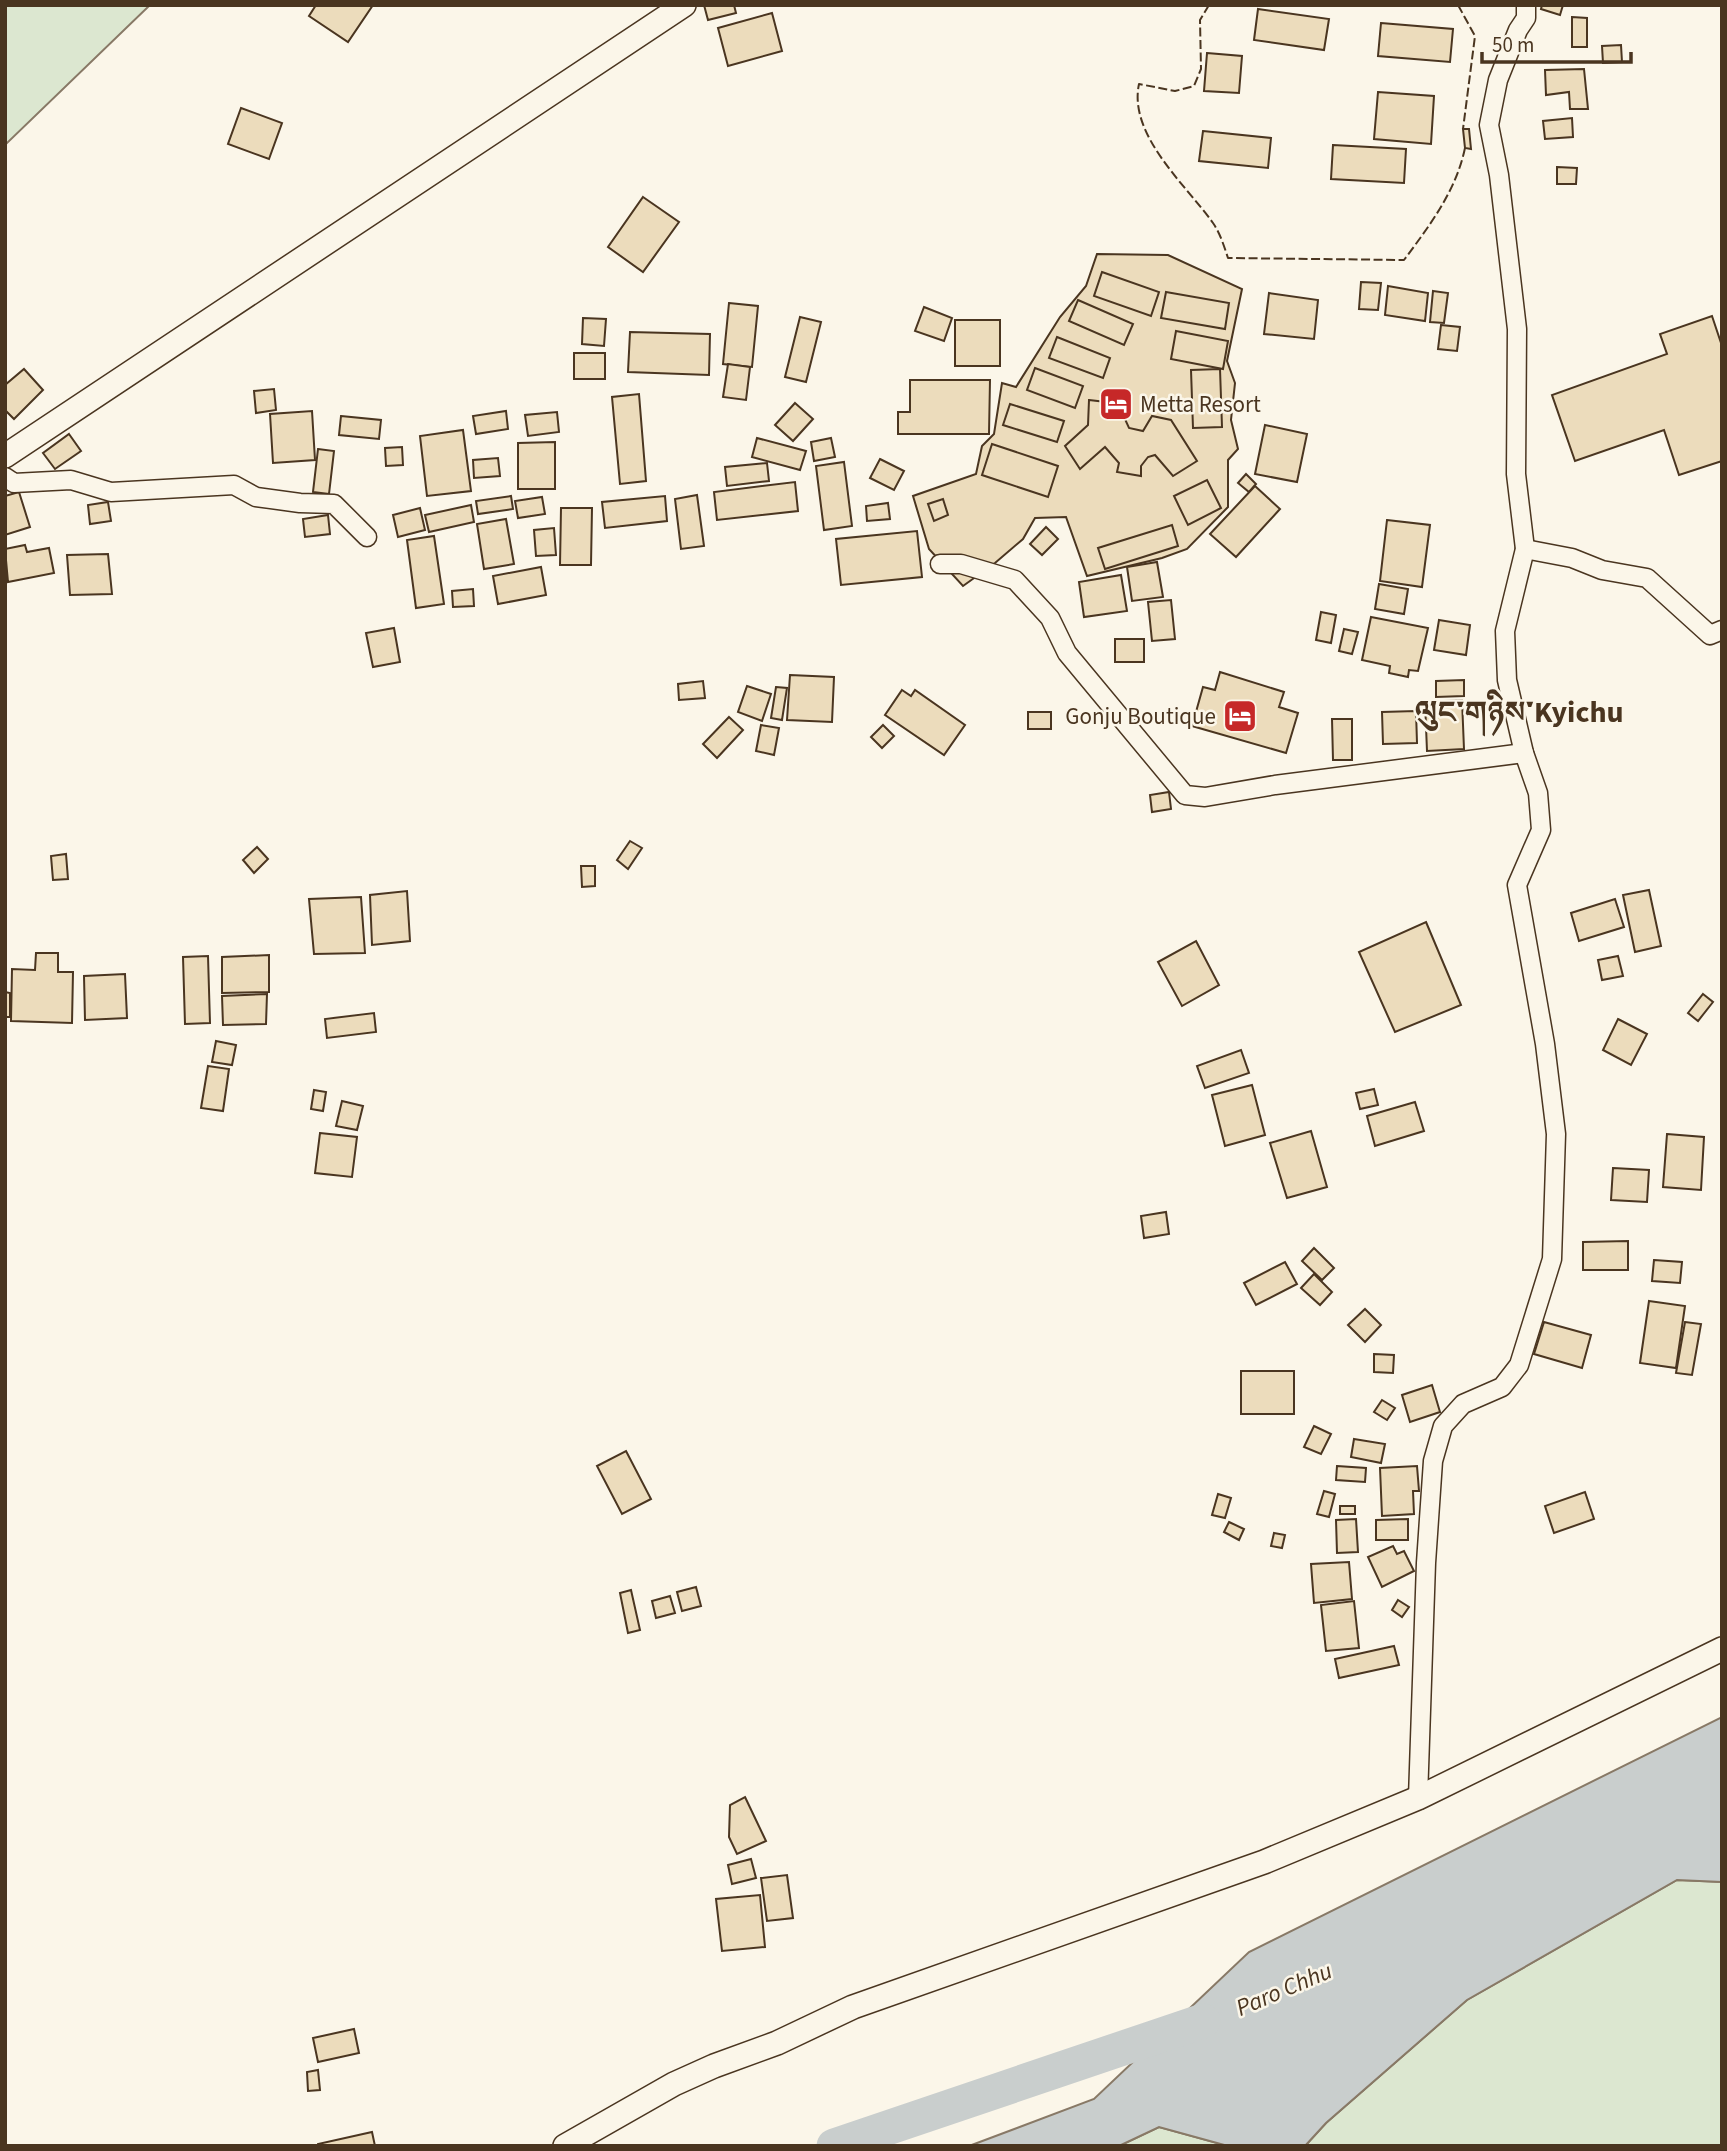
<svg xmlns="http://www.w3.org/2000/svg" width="1727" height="2151" font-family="'Source Sans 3','Noto Serif Tibetan',sans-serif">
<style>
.green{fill:#dce7d0;stroke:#887966;stroke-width:2}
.water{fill:#c9cecd;stroke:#887966;stroke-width:2}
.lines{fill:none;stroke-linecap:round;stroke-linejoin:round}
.river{stroke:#c9cecd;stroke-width:35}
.building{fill:#ecdcbc;stroke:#4a3520;stroke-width:2}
.minor-casing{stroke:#4a3520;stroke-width:21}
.tertiary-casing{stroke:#4a3520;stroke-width:26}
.minor{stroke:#fbf6e9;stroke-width:18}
.tertiary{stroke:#fbf6e9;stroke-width:23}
.fence{stroke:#4a3520;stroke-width:2;stroke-dasharray:9 3.5;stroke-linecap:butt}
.labels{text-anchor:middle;stroke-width:5;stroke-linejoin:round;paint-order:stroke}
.poi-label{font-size:23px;fill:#4a3520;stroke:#fbf6e9;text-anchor:start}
.water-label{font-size:24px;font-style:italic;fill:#4a3520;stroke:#fbf6e9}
.district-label{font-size:30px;font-weight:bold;fill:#4a3520;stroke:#fbf6e9}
</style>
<rect width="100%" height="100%" fill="#fbf6e9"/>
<!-- green -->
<g class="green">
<polygon points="5,5 150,5 5,145"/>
<polygon points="1677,1880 1722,1882 1722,2146 1305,2146 1326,2123 1467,2000"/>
<polygon points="1159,2127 1228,2146 1119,2146"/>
</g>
<!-- water -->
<polygon class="water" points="1722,1717 1722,1882 1677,1880 1467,2000 1326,2123 1305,2146 1228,2146 1159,2127 1119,2146 969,2146 1094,2099 1249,1952"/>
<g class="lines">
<!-- river -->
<polyline class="river" points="834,2146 1203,2021"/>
</g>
<!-- building -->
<g class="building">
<polygon points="316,5 373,5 348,42 309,16"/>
<polygon points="704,5 734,5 736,13 708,20"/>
<polygon points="1542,5 1563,5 1560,15 1541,9"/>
<polygon points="1258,9 1329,19 1324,50 1254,40"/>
<polygon points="772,13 782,51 728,66 718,28"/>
<polygon points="1572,17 1587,18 1587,47 1572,47"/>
<polygon points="1381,23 1453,29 1450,62 1378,56"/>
<polygon points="1621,45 1622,62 1603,63 1602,46"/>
<polygon points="1207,53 1242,56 1239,93 1204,91"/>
<polygon points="1584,69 1588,109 1570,109 1569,92 1546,95 1545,70"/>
<polygon points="1378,92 1434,96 1431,144 1374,139"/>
<polygon points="241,108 282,123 269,159 228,144"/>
<polygon points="1572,118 1573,137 1545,139 1543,121"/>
<polygon points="1463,129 1469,129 1471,149 1465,148"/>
<polygon points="1203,131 1271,138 1268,168 1199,161"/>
<polygon points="1333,145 1406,149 1404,183 1331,179"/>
<polygon points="1557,167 1577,168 1576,184 1557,184"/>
<polygon points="643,197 679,222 643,272 608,247"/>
<polygon points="1097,254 1168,255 1242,289 1227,361 1235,383 1231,420 1238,449 1228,460 1228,507 1187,549 1162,558 1087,576 1066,517 1035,518 1023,539 995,563 963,586 929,549 913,496 976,474 982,446 994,434 1002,383 1016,387 1060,317 1086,286"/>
<polygon points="1102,272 1159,292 1151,316 1094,296"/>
<polygon points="1361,282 1381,283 1378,310 1359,309"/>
<polygon points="1388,286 1428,293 1425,321 1385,315"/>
<polygon points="1433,291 1448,293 1444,323 1430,322"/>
<polygon points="1166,292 1229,303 1225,329 1161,318"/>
<polygon points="1269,293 1318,300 1314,339 1264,334"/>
<polygon points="1078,300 1133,324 1124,345 1069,321"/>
<polygon points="729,303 758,306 752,367 723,364"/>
<polygon points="924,307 952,318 944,341 915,331"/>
<polygon points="1712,316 1722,346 1722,461 1679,475 1664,430 1575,461 1552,395 1667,354 1660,334"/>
<polygon points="800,317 821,322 806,382 785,377"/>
<polygon points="583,318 606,319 604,346 582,344"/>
<rect x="955" y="320" width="45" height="46"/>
<polygon points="1441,325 1460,327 1457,351 1438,349"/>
<polygon points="1176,331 1228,341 1223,369 1171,359"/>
<polygon points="630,332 710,334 709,375 628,372"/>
<polygon points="1057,337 1110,358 1103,378 1049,358"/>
<rect x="574" y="353" width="31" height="26"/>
<polygon points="728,364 750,367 746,400 723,397"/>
<polygon points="1035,368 1083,386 1075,408 1027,390"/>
<polygon points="24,369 43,390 14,419 5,410 5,385"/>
<polygon points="1220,369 1222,427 1193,428 1191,370"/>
<polygon points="910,380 990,380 989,434 898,434 898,412 910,412"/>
<polygon points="274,389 276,410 256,413 254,391"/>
<polygon points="639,394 646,481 620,484 612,397"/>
<polygon points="1089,400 1123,404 1124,417 1129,428 1143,431 1152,416 1171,420 1197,461 1173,476 1155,455 1148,457 1141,466 1141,476 1117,472 1119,463 1105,447 1080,469 1065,446 1088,425"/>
<polygon points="795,403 813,419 793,441 775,425"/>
<polygon points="1010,404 1064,421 1057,442 1003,425"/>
<polygon points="312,411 315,460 273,463 270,414"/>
<polygon points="506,411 508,429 476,434 473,416"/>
<polygon points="557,412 559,432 528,436 525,415"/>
<polygon points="341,416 381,420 379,439 339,435"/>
<polygon points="1265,425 1307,434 1297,482 1255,474"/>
<polygon points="463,430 471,491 427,496 420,436"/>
<polygon points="69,434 81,451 55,469 43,453"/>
<polygon points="757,438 806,451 800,470 752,457"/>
<polygon points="831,438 835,457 814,461 811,442"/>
<polygon points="555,442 555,489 518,489 518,443"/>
<polygon points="992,444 1058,466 1048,497 982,475"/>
<polygon points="402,447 403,465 386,466 385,448"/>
<polygon points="318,449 334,451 329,494 313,492"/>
<polygon points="498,458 500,476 474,478 473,460"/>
<polygon points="880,459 904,471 894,490 870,478"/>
<polygon points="844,462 852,526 824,530 816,466"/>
<polygon points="767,463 769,481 727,486 725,467"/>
<polygon points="1246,474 1256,484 1249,492 1238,483"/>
<polygon points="1207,480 1221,508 1188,525 1174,496"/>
<polygon points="795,482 798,511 717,520 714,492"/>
<polygon points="1255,486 1280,509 1236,557 1210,534"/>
<polygon points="19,492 30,527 5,535 5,496"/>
<polygon points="697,495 704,546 681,549 675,499"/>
<polygon points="511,496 513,509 478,514 476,501"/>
<polygon points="665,496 667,521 605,528 602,502"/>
<polygon points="542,497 545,514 518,518 515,501"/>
<polygon points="943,499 948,515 934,521 928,504"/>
<polygon points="108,502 111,521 90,524 88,505"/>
<polygon points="888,503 890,519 867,521 866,506"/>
<polygon points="471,505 474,522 429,532 425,515"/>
<polygon points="420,508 425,530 398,537 393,515"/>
<polygon points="561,508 592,508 591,565 560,565"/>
<polygon points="328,515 330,534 305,537 303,519"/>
<polygon points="506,519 514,564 484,569 477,524"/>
<polygon points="1387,520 1430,525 1422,587 1380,581"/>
<polygon points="1172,525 1178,546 1105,569 1098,548"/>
<polygon points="1046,527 1058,539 1042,555 1030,544"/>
<polygon points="554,528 556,555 536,556 534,530"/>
<polygon points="917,531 922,577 841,585 836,539"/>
<polygon points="434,536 444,604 416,608 407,540"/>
<polygon points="25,545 27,552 49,548 54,573 8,582 5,549"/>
<polygon points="108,554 112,594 70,595 67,555"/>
<polygon points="1157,562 1163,597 1132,601 1127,567"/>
<polygon points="541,567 546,595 498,604 493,576"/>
<polygon points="1121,575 1127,611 1084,617 1079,582"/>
<polygon points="1379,584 1408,589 1404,614 1375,609"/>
<polygon points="473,589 474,606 453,607 452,591"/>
<polygon points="1171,600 1175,639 1152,641 1148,602"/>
<polygon points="1321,612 1336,615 1331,643 1316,640"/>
<polygon points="1371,617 1428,628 1418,671 1409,670 1408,677 1389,673 1390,666 1362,660"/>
<polygon points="1439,620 1470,625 1466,655 1434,650"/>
<polygon points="394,628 400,662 373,667 366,633"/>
<polygon points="1344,629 1358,632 1352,654 1339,651"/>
<rect x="1115" y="639" width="29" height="23"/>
<polygon points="1220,672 1284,692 1279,707 1298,713 1286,753 1192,726 1203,687 1215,690"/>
<polygon points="790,675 834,677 832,722 787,720"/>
<polygon points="1464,680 1464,696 1436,697 1436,681"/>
<polygon points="703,681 705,698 679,700 678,684"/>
<polygon points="747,686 771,694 762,721 738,712"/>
<polygon points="776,687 787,688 782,720 771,718"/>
<polygon points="902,690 911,696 915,690 965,725 944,755 885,715"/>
<polygon points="1462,700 1464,749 1427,751 1425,702"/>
<polygon points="1416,711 1417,743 1383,744 1382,712"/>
<rect x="1028" y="712" width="23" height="17"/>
<polygon points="729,717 743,730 717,758 703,744"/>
<polygon points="1332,719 1352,719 1352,760 1333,760"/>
<polygon points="761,725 779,728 774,755 756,751"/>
<polygon points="883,725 894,736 882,748 871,737"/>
<polygon points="1169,792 1171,809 1152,812 1150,795"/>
<polygon points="630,841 642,848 628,869 617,860"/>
<polygon points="257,847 268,859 254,873 243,860"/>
<polygon points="66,854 68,879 53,880 51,856"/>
<polygon points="581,866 595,866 595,886 582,887"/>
<polygon points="1649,890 1661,946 1635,952 1623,895"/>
<polygon points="407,891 410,941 372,945 370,895"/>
<polygon points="361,897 365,953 314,954 309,899"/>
<polygon points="1615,899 1624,927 1579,941 1571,913"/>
<polygon points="1426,922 1461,1005 1395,1032 1359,952"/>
<polygon points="1196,941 1219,985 1182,1006 1158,962"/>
<polygon points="36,953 58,953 58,972 73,972 72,1023 11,1021 12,969 35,970"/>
<polygon points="269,955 269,992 222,993 222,957"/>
<polygon points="208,956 210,1023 185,1024 183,957"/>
<polygon points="1618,956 1623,976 1602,980 1598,960"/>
<polygon points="125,974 127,1018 85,1020 84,976"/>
<polygon points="5,992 10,993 10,1017 5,1017"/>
<polygon points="267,994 266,1024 223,1025 222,996"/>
<polygon points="1703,994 1713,1002 1698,1021 1688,1013"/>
<polygon points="374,1013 376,1032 327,1038 325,1019"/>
<polygon points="1618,1019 1647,1034 1631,1065 1603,1050"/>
<polygon points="216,1041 236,1045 232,1065 212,1062"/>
<polygon points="1241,1050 1249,1073 1205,1088 1197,1066"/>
<polygon points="208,1066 229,1069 223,1111 201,1108"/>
<polygon points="1252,1085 1265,1135 1225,1146 1212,1095"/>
<polygon points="1374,1089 1378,1105 1360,1109 1356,1093"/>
<polygon points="314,1090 326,1092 323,1111 311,1109"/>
<polygon points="342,1101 363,1106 357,1130 336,1126"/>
<polygon points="1415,1102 1424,1131 1375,1146 1367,1116"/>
<polygon points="1311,1131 1327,1187 1287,1198 1270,1143"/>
<polygon points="320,1133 357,1137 352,1177 315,1173"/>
<polygon points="1667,1134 1704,1137 1701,1190 1663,1187"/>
<polygon points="1613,1168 1649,1170 1647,1202 1611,1200"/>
<polygon points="1166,1212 1169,1234 1144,1238 1141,1216"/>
<polygon points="1628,1241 1628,1270 1583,1270 1583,1242"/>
<polygon points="1314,1248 1334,1268 1322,1280 1302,1261"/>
<polygon points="1654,1260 1682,1262 1680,1283 1652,1281"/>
<polygon points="1285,1262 1297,1284 1256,1305 1244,1283"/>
<polygon points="1314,1274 1332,1292 1320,1305 1301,1288"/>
<polygon points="1649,1301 1685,1306 1676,1368 1640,1363"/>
<polygon points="1365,1309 1381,1325 1365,1342 1348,1325"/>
<polygon points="1544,1322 1591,1335 1582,1368 1534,1354"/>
<polygon points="1685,1322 1701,1324 1692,1375 1676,1373"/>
<polygon points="1374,1354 1394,1355 1393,1373 1374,1372"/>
<rect x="1241" y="1371" width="53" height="43"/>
<polygon points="1432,1385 1440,1412 1410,1422 1402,1395"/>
<polygon points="1382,1400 1395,1408 1387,1420 1374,1412"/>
<polygon points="1314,1426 1331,1434 1321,1454 1304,1447"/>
<polygon points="1354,1439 1385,1444 1381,1463 1351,1457"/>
<polygon points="626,1451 651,1499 622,1514 597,1466"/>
<polygon points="1337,1466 1366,1468 1365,1482 1336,1480"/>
<polygon points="1417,1466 1419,1491 1413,1491 1414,1514 1382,1516 1380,1468"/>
<polygon points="1324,1491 1335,1494 1329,1517 1317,1514"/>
<polygon points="1585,1492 1594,1519 1554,1533 1545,1506"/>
<polygon points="1218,1494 1231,1498 1225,1518 1212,1515"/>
<rect x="1340" y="1506" width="15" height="8"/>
<polygon points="1356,1519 1358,1552 1337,1553 1336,1520"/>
<polygon points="1408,1519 1408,1540 1376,1540 1376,1520"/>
<polygon points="1229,1522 1244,1529 1239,1540 1224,1532"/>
<polygon points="1274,1533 1285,1535 1282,1548 1271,1546"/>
<polygon points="1393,1546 1397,1554 1404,1551 1414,1571 1382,1587 1368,1557"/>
<polygon points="1349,1562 1352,1599 1314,1603 1311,1564"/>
<polygon points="696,1587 701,1606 682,1611 677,1592"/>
<polygon points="631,1590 640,1630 628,1633 620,1593"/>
<polygon points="670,1596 675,1613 656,1618 652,1601"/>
<polygon points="1398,1600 1409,1607 1402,1617 1392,1610"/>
<polygon points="1354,1601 1359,1648 1326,1651 1321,1605"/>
<polygon points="1394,1646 1399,1665 1339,1678 1335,1659"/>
<polygon points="745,1797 766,1841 737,1854 729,1837 730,1805"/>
<polygon points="751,1859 756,1878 732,1884 728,1865"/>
<polygon points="787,1875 793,1918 767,1921 761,1878"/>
<polygon points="760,1895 765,1947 722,1951 716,1899"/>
<polygon points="354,2029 359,2053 318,2062 313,2038"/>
<polygon points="318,2070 320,2090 308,2091 307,2072"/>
<polygon points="372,2132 375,2146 318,2146 318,2144"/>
</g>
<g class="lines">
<!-- minor casing -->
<g class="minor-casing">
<g id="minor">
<polyline points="5,477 14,483 71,480 111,492 234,485 256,497 300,503 334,504 367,537"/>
<polyline points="1525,549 1572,558 1602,570 1647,578 1710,635 1722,630"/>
<polyline points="940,564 961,564 1015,580 1050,618 1067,653 1185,795 1205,797 1275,785 1524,753"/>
<polyline points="1418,1798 1426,1563 1433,1461 1443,1426 1463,1404 1502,1387 1519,1365 1552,1259 1556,1134 1545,1044 1517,885 1541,830 1538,793 1524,753 1507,680 1505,631 1525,549 1516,474 1517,329 1499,175 1489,125 1498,80 1518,30 1526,18 1526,5"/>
</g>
</g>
<!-- tertiary casing -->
<g class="tertiary-casing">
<g id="tertiary">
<polyline points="5,456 684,5"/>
<polyline points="565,2146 674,2084 714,2066 777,2043 853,2007 1264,1862 1418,1798 1722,1649"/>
</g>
</g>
<!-- minor -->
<use href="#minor" class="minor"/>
<!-- tertiary -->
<use href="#tertiary" class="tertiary"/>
<!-- fence -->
<g class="fence">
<path d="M1209 5 1200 20 1201 69 1194 86 1175 91 1139 84C1128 135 1186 185 1213 223 1220 233 1224 246 1228 258L1404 260C1430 225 1456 191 1465 148"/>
<polyline points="1458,5 1475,36 1463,129"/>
</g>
</g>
<!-- icons -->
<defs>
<g id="hotel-square" transform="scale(1.75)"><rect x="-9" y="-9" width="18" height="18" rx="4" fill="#c62828" stroke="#fbf6e9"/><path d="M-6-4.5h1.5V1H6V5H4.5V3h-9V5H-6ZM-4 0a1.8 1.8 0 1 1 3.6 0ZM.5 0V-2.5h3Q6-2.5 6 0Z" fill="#fff"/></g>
</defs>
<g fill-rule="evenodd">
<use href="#hotel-square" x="1116" y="404"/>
<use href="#hotel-square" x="1240" y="716"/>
</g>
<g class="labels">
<!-- poi labels -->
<g class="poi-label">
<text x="1140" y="412">Metta Resort</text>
<text x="1216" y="724" text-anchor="end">Gonju Boutique</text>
</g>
<!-- water labels -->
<g class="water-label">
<text transform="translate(1284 1989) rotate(-23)" y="8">Paro Chhu</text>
</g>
<!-- district labels -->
<g class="district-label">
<text x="1519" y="722">ལུང་གཉིས་Kyichu</text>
</g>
</g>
<!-- border -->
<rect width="1727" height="2151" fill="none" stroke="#4a3520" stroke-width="14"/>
<!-- scale -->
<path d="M1482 52v10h149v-10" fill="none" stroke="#4a3520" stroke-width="3.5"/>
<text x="1492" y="52" font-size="21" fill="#4a3520" stroke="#fbf6e9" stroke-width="5" paint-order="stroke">50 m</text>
</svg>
